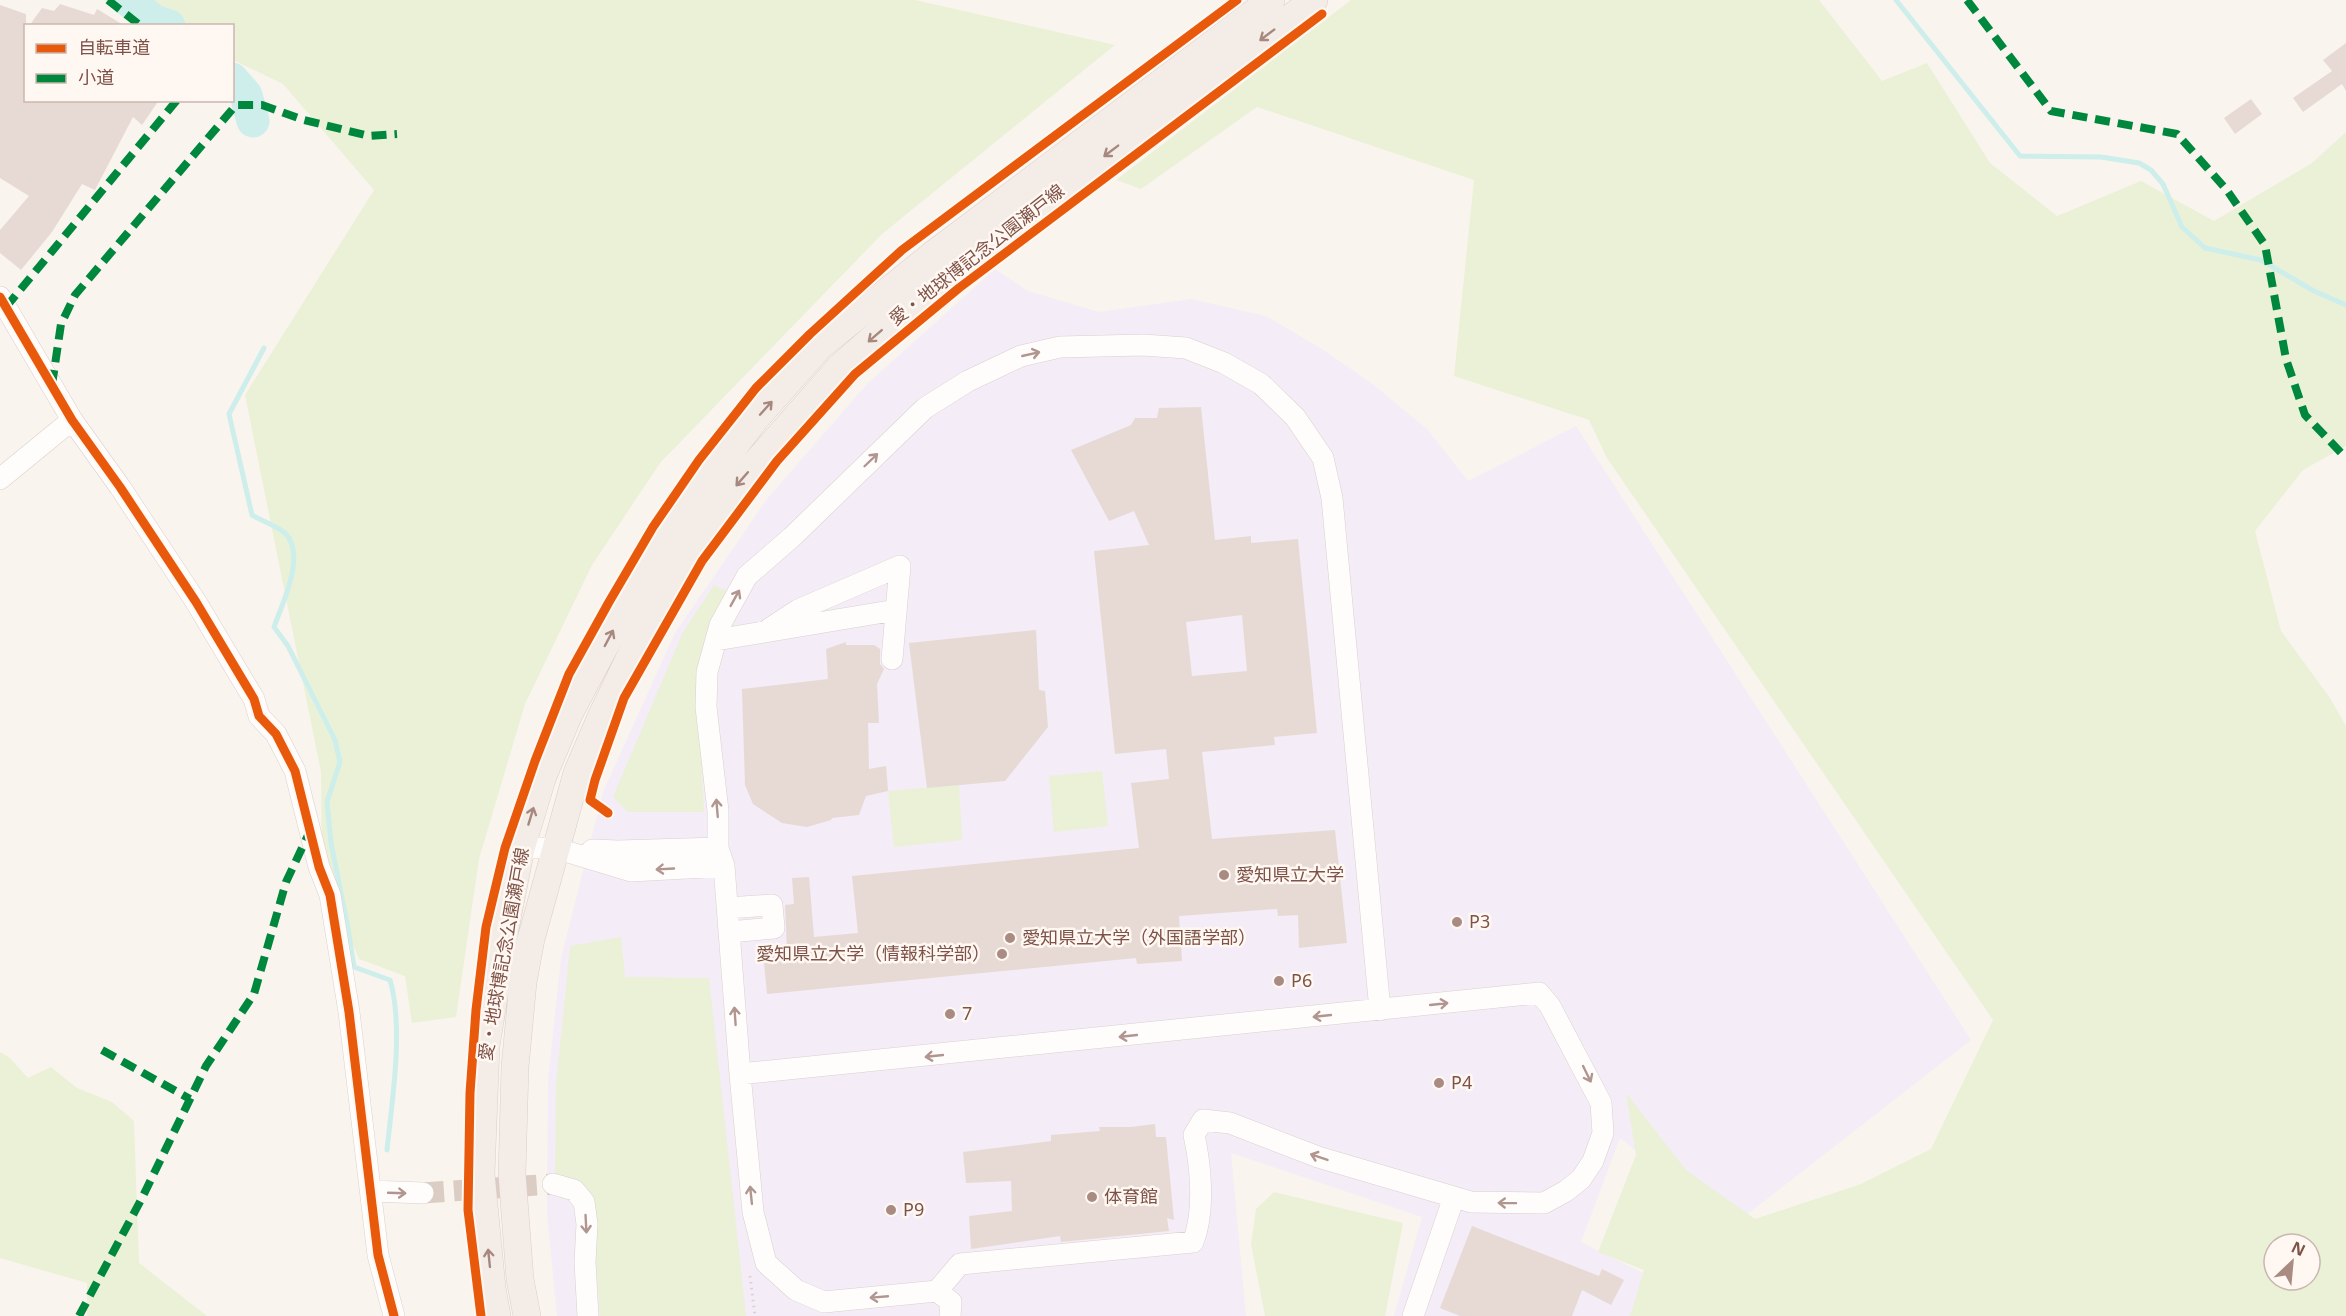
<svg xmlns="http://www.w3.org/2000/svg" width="2346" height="1316" font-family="'Noto Sans','Noto Sans JP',sans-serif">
	<rect width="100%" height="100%" fill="#faf4ee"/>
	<path fill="#f4ecf6" d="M995 269 1028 291 1099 312 1191 299 1266 316 1322 349 1374 385 1428 430 1468 481 1576 426 1971 1040 1731 1227 1620 1138 1581 1242 1655 1279 1643 1316H1394L1422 1217 1231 1153 1246 1316H557L547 1214 548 1080 561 958 603 792 675 633 767 499 867 384Z"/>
	<path fill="#eaf1d7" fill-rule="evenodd" d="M103 0H915L1115 45 882 234 660 463 592 565 525 704 479 859 456 1017 412 1023 405 976 359 959 322 870 321 772 245 395 374 190 283 84 233 60 232 26 158 25Z
		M1351 0H1819L1882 81 1927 63 1990 163 2057 216 2141 181 2214 221 2312 163 2346 132V446L2303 470 2255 531 2281 631 2330 698 2346 726V1316H1630L1644 1270 1598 1252 1636 1155 1626 1093 1686 1170 1755 1219 1861 1184 1931 1149 1993 1020 1607 458 1589 420 1454 376 1474 180 1257 107 1141 189 1116 180ZM2274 1244H2310V1280H2274Z
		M714 585 726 591 697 674 704 812H628L613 797 683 632Z
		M1102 771 1108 826 1054 832 1049 776Z
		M959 785 962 840 894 847 888 791Z
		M621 937 625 977 709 978 746 1316H600L592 1209 555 1175 556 1086 570 946Z
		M0 1052 10 1058 28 1078 51 1067 77 1088 112 1102 134 1121 139 1263 207 1316H87V1283L0 1258Z
		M1274 1192 1403 1223 1385 1316H1265L1251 1244 1256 1209Z"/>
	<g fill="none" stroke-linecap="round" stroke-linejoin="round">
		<path stroke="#cdeeeb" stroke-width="5" d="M1896 0 2020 156 2101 157 2139 163 2151 170 2163 184 2182 227 2205 248 2261 260 2314 291 2346 305
			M264 348 229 414 252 515C262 521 277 526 285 533 307 555 282 604 274 627L288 646 335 740 340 762 327 802 331 843 348 928 354 967 390 980C404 1027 392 1101 387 1150"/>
		<path stroke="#cdeeeb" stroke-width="33" d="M128 0 154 21 169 26
			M232 79 246 95 253 121"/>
	</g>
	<path fill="#e7dad5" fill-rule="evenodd" d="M60 4 94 15 97 9 125 26H29L42 8 54 11Z
		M0 5 26 14V100H159L142 125 133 117 95 190 82 184 52 232 21 270 0 253V230L29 196 0 178Z
		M2346 43V91L2342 84 2303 112 2293 98 2332 71 2323 60Z
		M2251 99 2262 114 2235 134 2224 118Z
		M1201 407 1215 540 1251 536V543L1298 539 1317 733 1274 737 1275 745 1202 752 1212 839 1335 830 1347 943 1299 948 1298 915 1278 916 1277 909 1179 916 1182 961 1137 964 1136 958 767 994 763 952 787 949 785 905 794 904 792 878 809 877 814 937 858 933 852 876 1139 848 1131 783 1169 779 1166 749 1115 754 1094 551 1149 545 1134 511 1109 521 1071 450 1131 425 1135 418H1157L1159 408ZM1242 615 1247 671 1192 676 1186 622Z
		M1036 630 1039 690 1045 691 1048 727 1005 781 927 788 909 643Z
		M846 642V645H874L880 649V664L884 669 877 684 879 723H868L869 769 886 766 888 791 866 796 859 815 832 818 831 820 807 827 782 823 753 804 745 785 742 689 828 679 826 649Z
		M1155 1124 1156 1137H1166L1174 1220 1167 1218 1169 1231 1061 1242 1060 1236 971 1249 969 1216 1012 1211 1011 1181 966 1183 963 1152 1051 1141V1135L1100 1131 1099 1127H1131Z
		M1472 1226 1599 1276 1602 1269 1624 1280 1611 1305 1582 1290 1572 1316H1460L1440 1308Z"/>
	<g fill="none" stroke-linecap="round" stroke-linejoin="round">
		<path stroke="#dbccc4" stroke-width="21" stroke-dasharray="21 10" stroke-linecap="butt" d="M423 1193 553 1184"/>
		<defs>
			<path id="minor" d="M0 297 72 420 120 487 196 602 254 699 259 716 276 734 295 771 319 867 330 895 349 1012 378 1255 394 1316
				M0 479 72 420
				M769 629 798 610 900 566 892 659
				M716 640 896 610
				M521 848H555L631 871 724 866
				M592 850 618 851 718 848
				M727 908 772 905 774 928 729 932
				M740 1074 1539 993 1550 1006 1601 1103 1603 1133 1593 1161 1581 1179 1566 1191 1544 1203 1471 1202 1318 1157 1230 1123 1203 1120 1194 1135C1201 1167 1205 1212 1193 1242L960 1264 937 1291
				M553 1184 574 1190 584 1202 587 1224 585 1262 588 1316
				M371 1191 423 1193
				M950 1316 951 1302 937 1291 824 1302 796 1290 766 1263 753 1212 740 1074 724 866 718 848V811L706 707 707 672 720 625 747 576 792 537 925 408 968 381 1021 356 1060 347 1143 345 1186 348 1224 363 1261 384 1295 417 1323 458 1332 498 1380 1010
				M1413 1316 1454 1197"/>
			<path id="major" d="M497 1316 492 1288 481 1174 486 1046 505 929 521 848 543 776 569 714 633 593 701 489 757 417 820 346 931 256 1271 0
				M527 1316 520 1279 512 1174 515 1067 523 982 531 939 577 773 601 717 657 601 723 500 840 367 943 277 1314 0"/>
		</defs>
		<use href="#minor" stroke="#dad0cc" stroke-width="22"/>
		<use href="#major" stroke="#dcceca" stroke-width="28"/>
		<path stroke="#ddd2ce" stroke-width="3" stroke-dasharray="1.5 4.5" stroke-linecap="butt" d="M750 1276 755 1316"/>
		<use href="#minor" stroke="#fefdfc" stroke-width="21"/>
		<use href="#major" stroke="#f4ece6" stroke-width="27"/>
		<path stroke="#00873e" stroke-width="8" stroke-dasharray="15 8" stroke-linecap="butt" d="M108 0 141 26
			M1967 0 2051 111 2177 134 2226 189 2265 245 2286 359 2305 415 2346 458
			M6 307 177 100
			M52 385 61 324 75 295 236 105H262L304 120 369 136 397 134
			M102 1050 190 1099
			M79 1316 142 1198 206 1066 254 994 286 882 310 831"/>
		<defs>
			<path id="cycleway" d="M0 297 72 420 120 487 196 602 254 699 259 716 276 734 295 771 319 867 330 895 349 1012 378 1255 394 1316
				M608 813 590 800 595 780 624 698 702 561 777 461 855 374 959 288 1322 14
				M481 1316 468 1210 470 1093 476 1010 486 927 505 848 535 761 569 674 609 602 653 527 699 460 756 388 810 334 902 250 1237 0"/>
		</defs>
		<use href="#cycleway" stroke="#fff8f2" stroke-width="13"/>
		<use href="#cycleway" stroke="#e8590c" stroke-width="9"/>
	</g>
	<defs><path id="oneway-shaft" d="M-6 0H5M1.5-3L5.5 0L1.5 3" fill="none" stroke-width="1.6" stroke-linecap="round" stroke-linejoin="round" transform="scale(1.5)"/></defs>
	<g stroke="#a7887f">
		<use href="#oneway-shaft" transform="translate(1267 35) rotate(143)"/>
		<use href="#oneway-shaft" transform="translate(1111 151) rotate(143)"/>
		<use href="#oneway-shaft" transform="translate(875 336) rotate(139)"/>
		<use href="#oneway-shaft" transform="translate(766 408) rotate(-48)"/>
		<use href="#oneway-shaft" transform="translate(742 479) rotate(131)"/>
		<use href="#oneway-shaft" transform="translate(609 638) rotate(-62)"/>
		<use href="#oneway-shaft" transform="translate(531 816) rotate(-73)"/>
		<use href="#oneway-shaft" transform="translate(489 1258) rotate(-96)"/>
	</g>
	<g stroke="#b19690">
		<use href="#oneway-shaft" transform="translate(1031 354) rotate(-13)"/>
		<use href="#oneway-shaft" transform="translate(871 460) rotate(-44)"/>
		<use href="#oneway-shaft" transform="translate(735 598) rotate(-61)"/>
		<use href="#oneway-shaft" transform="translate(717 808) rotate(-95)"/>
		<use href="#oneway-shaft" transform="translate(665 869) rotate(177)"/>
		<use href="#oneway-shaft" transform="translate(1439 1004) rotate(-6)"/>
		<use href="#oneway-shaft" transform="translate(735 1016) rotate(-94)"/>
		<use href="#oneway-shaft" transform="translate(1322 1016) rotate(174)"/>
		<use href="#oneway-shaft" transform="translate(1128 1036) rotate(174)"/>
		<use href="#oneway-shaft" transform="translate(934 1056) rotate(174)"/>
		<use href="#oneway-shaft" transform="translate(1587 1074) rotate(64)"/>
		<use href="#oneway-shaft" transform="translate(1319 1157) rotate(-161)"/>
		<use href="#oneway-shaft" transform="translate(397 1193) rotate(2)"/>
		<use href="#oneway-shaft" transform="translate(751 1195) rotate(-96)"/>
		<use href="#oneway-shaft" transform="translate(1507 1203) rotate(-179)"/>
		<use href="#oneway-shaft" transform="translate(586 1224) rotate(87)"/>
		<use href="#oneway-shaft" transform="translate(879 1297) rotate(175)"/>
	</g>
	<g fill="#a98b82" stroke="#fff8f2" stroke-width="2">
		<circle cx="1224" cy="875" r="6"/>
		<circle cx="1457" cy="922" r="6"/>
		<circle cx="1010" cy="938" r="6"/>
		<circle cx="1002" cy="954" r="6"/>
		<circle cx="1279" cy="981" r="6"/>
		<circle cx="950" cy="1014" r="6"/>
		<circle cx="1439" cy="1083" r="6"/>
		<circle cx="1092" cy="1197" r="6"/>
		<circle cx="891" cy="1210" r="6"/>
	</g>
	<g text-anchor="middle" stroke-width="5" stroke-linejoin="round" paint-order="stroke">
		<g font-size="18" fill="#7e5248" stroke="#fff8f2">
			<text transform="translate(977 255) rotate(-38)" y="6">愛・地球博記念公園瀬戸線</text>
			<text transform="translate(504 954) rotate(-80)" y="6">愛・地球博記念公園瀬戸線</text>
		</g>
		<g font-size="18" fill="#7e5248" stroke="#fff8f2" text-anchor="start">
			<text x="1236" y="881">愛知県立大学</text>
			<text x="1469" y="928">P3</text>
			<text x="1022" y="944">愛知県立大学（外国語学部）</text>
			<text x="990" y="960" text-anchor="end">愛知県立大学（情報科学部）</text>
			<text x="1291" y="987">P6</text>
			<text x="962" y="1020">7</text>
			<text x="1451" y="1089">P4</text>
			<text x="1104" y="1203">体育館</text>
			<text x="903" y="1216">P9</text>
		</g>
	</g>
	<rect x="24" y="24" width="210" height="78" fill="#fff8f2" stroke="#cbb6ae" stroke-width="1.5"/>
	<rect x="36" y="44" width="30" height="9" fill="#e8590c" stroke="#cbb6ae" stroke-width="1.5"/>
	<text x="78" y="54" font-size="18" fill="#7e5248">自転車道</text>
	<rect x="36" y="74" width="30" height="9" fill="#00873e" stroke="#cbb6ae" stroke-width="1.5"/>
	<text x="78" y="84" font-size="18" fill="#7e5248">小道</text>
	<g transform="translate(2292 1262) rotate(26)"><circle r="28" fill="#fff8f2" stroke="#cbb6ae" stroke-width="1.5"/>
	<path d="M0-4.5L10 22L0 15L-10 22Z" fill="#a98b82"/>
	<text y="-9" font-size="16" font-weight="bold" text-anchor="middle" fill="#7e5248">N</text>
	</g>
</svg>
